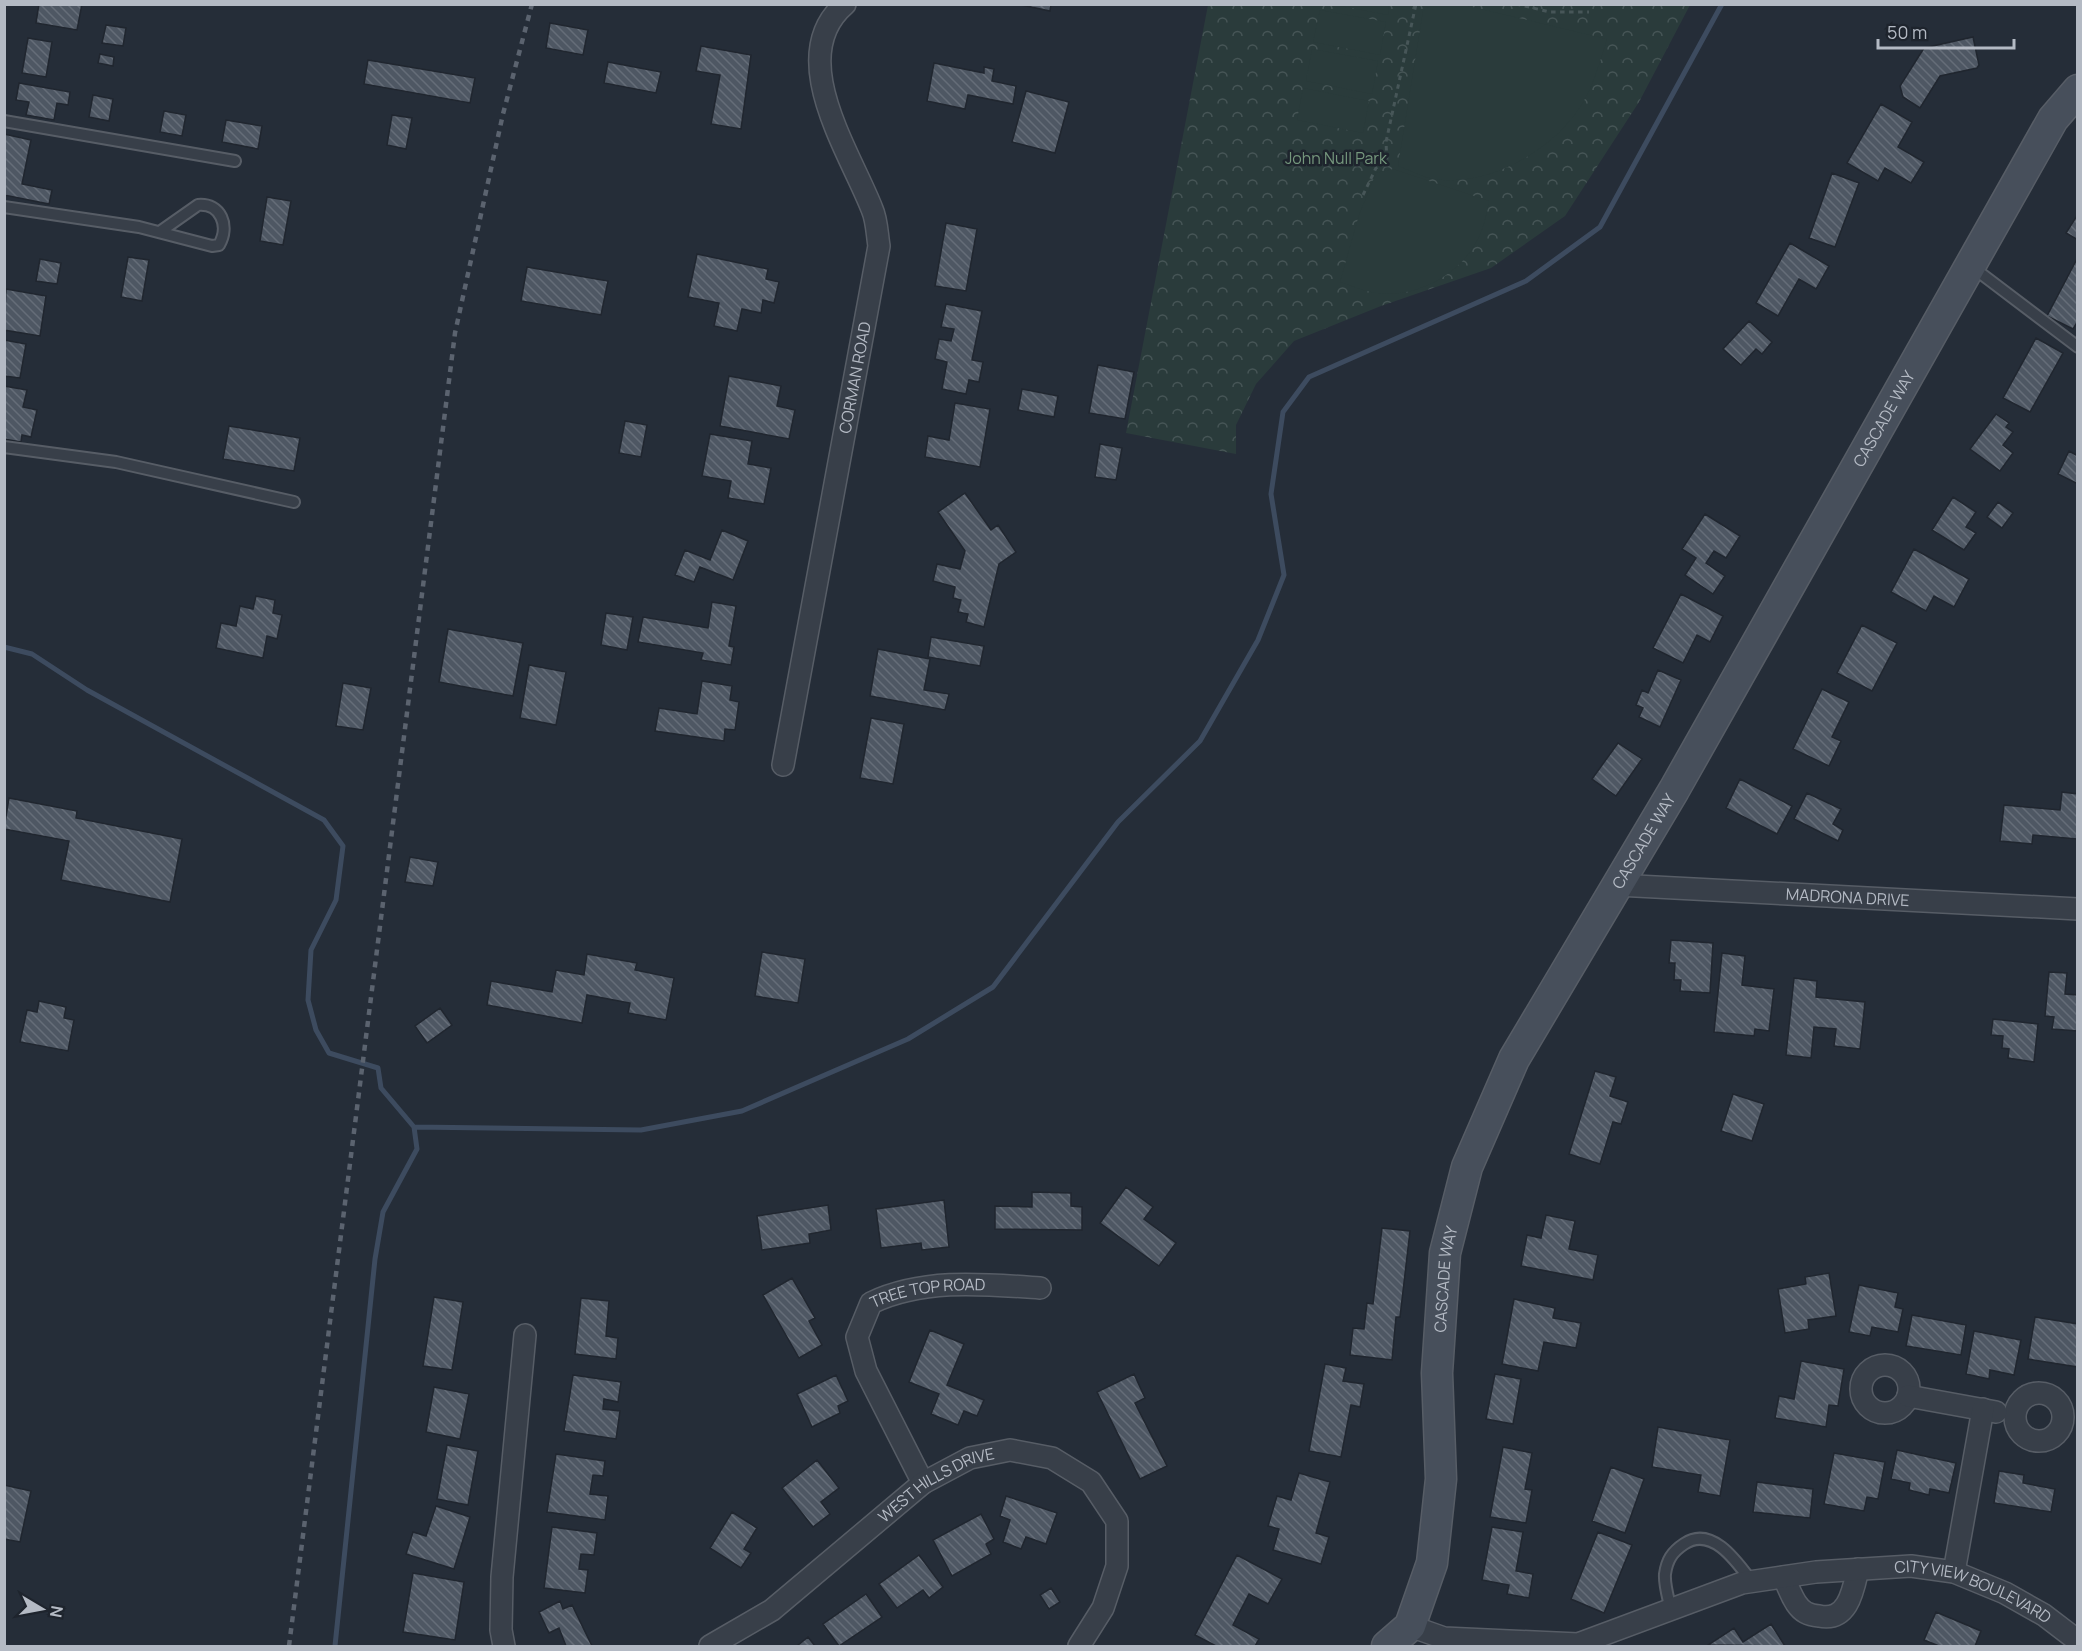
<svg xmlns="http://www.w3.org/2000/svg" width="2082" height="1651" font-family="Manrope,sans-serif">
	<defs>
		<pattern id="park-crowns" width="20" height="18" patternUnits="userSpaceOnUse" patternTransform="scale(1.5)"><rect width="20" height="18" fill="#2a3b3b"/><path d="M2 6a3 3 0 1 1 6 0M12 15a3 3 0 1 1 6 0" fill="none" stroke="#465556"/></pattern>
		<pattern id="building-back-hatch" width="6" height="6" patternUnits="userSpaceOnUse" patternTransform="scale(1.5)"><rect width="6" height="6" fill="#4e5763"/><path d="M-1 5l2 2M0 0l6 6M5-1l2 2" fill="none" stroke="#656d78"/></pattern>
	</defs>
	<rect width="100%" height="100%" fill="#252d38"/>
	<path fill="url(#park-crowns)" d="M1208 5H1690L1639 102 1565 216 1491 268 1381 306 1294 341 1256 384 1236 425V454L1126 433Z"/>
	<path fill="#2a3b3b" d="M1335 5H1389L1388 15Z
		M1432 5H1464L1607 39C1600 61 1594 85 1582 104 1555 148 1495 184 1442 180 1428 180 1412 171 1398 166L1423 11Z
		M1320 10 1386 22 1380 55 1313 42Z
		M1312 49 1378 61 1372 94 1306 81Z
		M1303 88 1369 101 1363 133 1297 120Z
		M1393 169 1489 201C1487 211 1485 223 1481 232 1465 274 1414 301 1371 292 1361 290 1350 285 1340 282L1359 215 1376 173Z"/>
	<g fill="none" stroke-linecap="round" stroke-linejoin="round">
		<path stroke="#3d4b5f" stroke-width="5" d="M4 647 32 654 87 690 324 820 343 846 336 900 311 950 308 1000 316 1030 329 1053 378 1068 381 1088 414 1127 417 1149 383 1212 375 1259 335 1646
			M414 1127 641 1130 742 1111 908 1039 993 987 1118 822 1200 741 1258 640 1284 575 1271 494 1283 412 1309 377 1526 281 1600 227 1722 4"/>
	</g>
	<path fill="url(#building-back-hatch)" stroke="#20262f" stroke-width="1.5" d="M39 4H82L77 30 36 23Z
		M1017 4H1051L1050 11Z
		M550 23 588 30 583 55 546 48Z
		M106 25 126 28 123 46 102 43Z
		M1973 37 1979 65 1977 68 1940 76 1920 108 1903 97 1900 86 1924 48Z
		M28 38 52 42 46 77 22 73Z
		M701 46 751 55 741 129 711 124 720 75 696 71Z
		M100 54 114 57 113 66 98 63Z
		M368 60 475 78 470 103 364 84Z
		M608 62 661 72 656 93 604 83Z
		M934 63 984 73V67L994 69 992 81 1016 86 1013 104 968 95 965 109 927 101Z
		M19 83 70 92 68 105 57 103 54 120 26 115 29 102 16 100Z
		M1026 91 1069 102 1055 153 1012 142Z
		M93 95 113 99 109 121 89 117Z
		M1881 104 1912 122 1898 147 1924 162 1911 183 1885 168 1878 181 1847 163Z
		M164 111 186 115 182 136 160 132Z
		M392 115 412 118 406 149 387 145Z
		M226 120 262 126 258 149 222 142Z
		M4 134 31 140 22 184 52 190 49 204 4 195Z
		M1832 173 1859 183 1835 247 1809 238Z
		M267 197 291 201 283 245 260 241Z
		M2078 214V240L2066 233Z
		M946 223 977 229 966 291 935 286Z
		M1790 243 1829 266 1816 289 1799 279 1778 316 1756 303Z
		M697 254 768 269 766 279 779 282 774 303 763 300 761 313 742 309 737 331 714 326 719 303 688 297Z
		M128 257 149 260 142 301 121 297Z
		M2078 257V321L2073 329 2047 316Z
		M40 259 61 263 57 284 36 281Z
		M527 267 608 281 601 315 521 301Z
		M6 289 46 296 40 336 4 330Z
		M946 304 982 311 972 360 983 362 979 382 969 380 966 394 942 389 947 362 935 359 939 339 951 341 954 329 941 327Z
		M1749 321 1772 342 1762 354 1756 349 1741 365 1723 349Z
		M2036 338 2063 353 2030 412 2003 398Z
		M4 340 26 344 20 378 4 376Z
		M1098 365 1134 372 1125 419 1089 413Z
		M729 376 781 386 777 406 795 410 789 439 720 426Z
		M4 386 27 390 23 407 37 410 31 437 22 435 21 442 4 439Z
		M1022 389 1058 396 1054 417 1018 410Z
		M955 403 990 409 980 467 925 457 928 436 949 440Z
		M1996 414 2009 423 2006 427 2013 432 2003 445 2013 453 2000 471 1970 449Z
		M625 421 647 425 641 457 619 453Z
		M229 426 300 438 294 471 223 459Z
		M710 434 752 441 748 464 771 468 764 504 728 498 731 481 702 476Z
		M1100 444 1122 448 1116 480 1095 477Z
		M2069 451 2078 456V484L2058 474Z
		M965 493 991 530 998 525 1016 552 999 564 984 627 966 622 968 614 958 612 961 600 953 598 955 587 933 581 937 564 960 569 965 551 938 512Z
		M1953 497 1976 512 1966 527 1976 533 1964 550 1932 530Z
		M1998 502 2013 513 2002 528 1987 517Z
		M1705 514 1740 536 1726 558 1714 551 1706 563 1725 576 1713 594 1685 575 1696 558 1682 549Z
		M722 530 748 541 733 580 700 567 694 582 675 575 685 550 710 560Z
		M1914 549 1969 579 1954 607 1934 596 1926 611 1891 592Z
		M1681 594 1723 616 1710 642 1697 635 1683 663 1653 648Z
		M256 596 275 600 273 613 282 615 277 639 267 636 263 658 216 648 221 623 236 626 240 606 253 609Z
		M712 602 736 606 729 646 734 647 731 665 701 660 703 653 638 642 643 617 708 628Z
		M606 613 633 617 627 650 601 645Z
		M1862 625 1897 643 1872 691 1837 673Z
		M448 629 523 643 513 696 439 682Z
		M931 637 984 646 980 666 928 657Z
		M878 649 930 659 924 690 949 694 945 710 870 696Z
		M529 665 566 672 556 725 520 718Z
		M1658 670 1681 680 1660 727 1639 717 1643 708 1636 705 1642 690 1648 693Z
		M702 681 732 686 730 700 739 702 735 730 725 729 724 741 655 731 659 708 697 714Z
		M343 683 371 688 363 730 336 726Z
		M1822 689 1849 702 1832 737 1841 741 1829 766 1793 749Z
		M871 718 904 724 893 784 860 778Z
		M1618 743 1642 759 1616 796 1592 779Z
		M1740 779 1792 806 1777 834 1726 808Z
		M2062 792 2078 794 2077 839 2033 835 2032 844 2000 841 2004 805 2060 810Z
		M1807 793 1841 809 1833 824 1843 830 1838 841 1794 819Z
		M9 798 77 811 76 818 182 839 170 902 61 880 69 841 4 829Z
		M410 857 438 862 433 886 405 882Z
		M1671 940 1713 943 1710 993 1680 991 1681 980H1674L1675 963H1669Z
		M762 952 805 959 798 1003 755 996Z
		M1722 953 1745 956 1742 985 1774 989 1769 1031 1755 1029 1754 1036 1714 1032Z
		M587 954 637 963 635 970 674 978 666 1020 628 1013 630 1003 587 995 582 1023 487 1005 491 981 552 992 556 970 584 975Z
		M2049 972 2067 973 2065 994 2078 995V1031L2052 1029 2054 1017 2045 1016Z
		M1794 978 1817 981 1816 997 1865 1002 1860 1049 1834 1046 1836 1029 1814 1027 1811 1058 1786 1055Z
		M39 1001 66 1007 64 1018 74 1020 68 1051 20 1042 27 1010 37 1012Z
		M440 1008 452 1025 427 1043 415 1026Z
		M1993 1019 2038 1024 2034 1062 2008 1058 2009 1049 2002 1048 2003 1036 1991 1035Z
		M1595 1071 1616 1077 1610 1096 1628 1102 1621 1124 1613 1122 1600 1164 1569 1154Z
		M1733 1094 1764 1104 1752 1141 1721 1131Z
		M1126 1187 1153 1207 1144 1219 1176 1243 1159 1266 1100 1223Z
		M1032 1192 1071 1193V1206L1082 1207V1230L995 1229V1206L1032 1207Z
		M944 1200 949 1247 922 1250 921 1243 881 1248 876 1209Z
		M828 1205 831 1230 809 1234 810 1243 762 1250 757 1216Z
		M1546 1215 1575 1221 1569 1249 1598 1255 1593 1280 1521 1266 1527 1235 1541 1238Z
		M1382 1228 1410 1231 1400 1317H1396L1392 1360 1350 1355 1353 1328 1364 1329 1367 1303 1373 1304Z
		M1829 1273 1836 1316 1808 1320 1809 1329 1785 1333 1778 1289 1806 1284 1805 1277Z
		M792 1278 815 1318 809 1321 822 1345 799 1358 763 1295Z
		M1859 1285 1898 1293 1895 1307 1903 1309 1898 1332 1872 1327 1870 1336 1849 1332Z
		M434 1297 463 1302 452 1370 423 1366Z
		M581 1298 609 1301 606 1336 618 1338 616 1359 575 1354Z
		M1514 1299 1555 1308 1553 1318 1581 1323 1576 1348 1544 1342 1538 1371 1502 1364Z
		M1912 1315 1966 1325 1961 1355 1906 1346Z
		M2035 1317 2078 1324V1367L2028 1359Z
		M930 1330 964 1344 947 1385 984 1400 977 1416 964 1411 958 1425 931 1414 939 1394 909 1382Z
		M1974 1331 2021 1340 2014 1375 1990 1370 1989 1379 1966 1374Z
		M1801 1361 1844 1369 1838 1406 1829 1405 1826 1427 1775 1418 1779 1396 1794 1399Z
		M1325 1364 1346 1368 1343 1381 1364 1384 1360 1407 1351 1405 1341 1457 1309 1451Z
		M1134 1374 1145 1398 1135 1403 1167 1466 1140 1479 1097 1392Z
		M1495 1374 1521 1379 1513 1424 1486 1419Z
		M573 1375 621 1382 618 1402 604 1399 603 1409 620 1411 616 1439 564 1431Z
		M836 1375 848 1401 838 1406 840 1413 812 1427 797 1394Z
		M434 1387 469 1394 460 1439 426 1432Z
		M1658 1427 1730 1440 1720 1496 1698 1492 1701 1475 1652 1467Z
		M447 1445 478 1451 468 1505 437 1499Z
		M1503 1447 1532 1453 1525 1489 1532 1490 1526 1523 1490 1517Z
		M1897 1450 1956 1463 1949 1493 1930 1489 1929 1495 1909 1490 1910 1483 1891 1479Z
		M1834 1453 1885 1462 1878 1499 1867 1497 1864 1511 1824 1504Z
		M556 1454 605 1461 603 1476 593 1475 590 1494 608 1496 605 1520 547 1512Z
		M817 1460 839 1488 821 1502 830 1514 813 1527 782 1488Z
		M1611 1467 1644 1479 1625 1533 1592 1521Z
		M1999 1471 2024 1475 2023 1483 2055 1489 2051 1512 1994 1503Z
		M1299 1473 1330 1482 1316 1533 1329 1537 1321 1564 1273 1550 1279 1529 1268 1526 1277 1496 1291 1500Z
		M1757 1482 1813 1489 1810 1518 1753 1512Z
		M4 1485 31 1491 20 1542 4 1539Z
		M1006 1496 1057 1513 1046 1544 1026 1537 1021 1549 1003 1542 1010 1520 1000 1516Z
		M436 1506 470 1517 454 1569 406 1554 413 1532 426 1536Z
		M732 1512 757 1528 744 1549 751 1553 741 1568 710 1548Z
		M981 1514 994 1539 986 1544 991 1554 952 1576 933 1540Z
		M552 1527 597 1533 594 1555 581 1554 579 1569 588 1570 585 1593 544 1588Z
		M1492 1527 1523 1532 1516 1571 1533 1574 1529 1598 1507 1594 1509 1585 1482 1580Z
		M1598 1532 1632 1545 1604 1613 1571 1599Z
		M919 1555 943 1587 929 1598 923 1590 897 1608 879 1584Z
		M1237 1555 1282 1579 1268 1604 1249 1594 1233 1625 1259 1639 1255 1646H1216L1195 1635Z
		M413 1573 464 1582 455 1640 403 1632Z
		M1051 1588 1060 1602 1049 1609 1040 1595Z
		M866 1594 882 1617 839 1646 823 1624Z
		M560 1601 563 1609 572 1605 592 1646H566L559 1628 549 1633 539 1612Z
		M1936 1612 1981 1631 1975 1646H1939L1924 1640Z
		M1771 1624 1785 1646 1708 1645 1734 1628 1743 1642Z
		M808 1637 815 1646H797Z"/>
	<g fill="none" stroke-linecap="round" stroke-linejoin="round">
		<defs>
			<path id="lane" d="M4 121 235 161
				M4 207 139 227 212 246 219 245C230 226 221 203 198 205L161 231
				M1971 266 2078 347
				M4 447 116 462 294 502
				M1671 1611C1669 1600 1664 1585 1665 1574 1667 1560 1672 1552 1684 1544 1712 1525 1737 1562 1752 1582"/>
			<g id="street">
				<path id="s1" d="M783 765 879 246C877 234 877 220 872 209 850 152 784 56 845 4"/>
				<path id="s2" d="M1617 885 2078 909"/>
				<circle cx="1885" cy="1389" r="24"/>
				<circle cx="2039" cy="1417" r="24"/>
				<path d="M1908 1396 1996 1412"/>
				<path id="s3" d="M923 1483 866 1371 857 1337 871 1303C923 1278 984 1284 1040 1288"/>
				<path d="M1954 1572 1983 1409"/>
				<path d="M1784 1577C1787 1585 1791 1595 1796 1603 1802 1612 1808 1615 1819 1616 1848 1622 1853 1591 1858 1569"/>
				<path id="s4" d="M1410 1626 1444 1638 1578 1644 1742 1583 1816 1572 1911 1566 1954 1572 2005 1593 2044 1615 2078 1641"/>
				<path d="M504 1646 501 1630 502 1577 525 1335"/>
				<path id="s5" d="M710 1646 772 1610 923 1483 970 1458 1010 1450 1052 1458 1091 1482 1117 1521V1566L1103 1608 1079 1646"/>
			</g>
			<g id="secondary">
				<path id="s6" d="M1387 1646 1410 1626 1432 1563 1441 1479 1437 1373 1445 1253 1467 1167 1514 1059 1674 790 2053 119 2078 90"/>
			</g>
		</defs>
		<use href="#lane" stroke="#575d66" stroke-width="14"/>
		<use href="#street" stroke="#575d66" stroke-width="24"/>
		<use href="#secondary" stroke="#575d66" stroke-width="33"/>
		<path stroke="#475658" stroke-width="3" stroke-dasharray="4.5 4.5" stroke-linecap="butt" d="M1516 4 1550 12H1589
			M1363 195 1376 168 1387 162 1386 142 1416 4"/>
		<use href="#lane" stroke="#383f49" stroke-width="10"/>
		<use href="#street" stroke="#383f49" stroke-width="21"/>
		<use href="#secondary" stroke="#474f5b" stroke-width="30"/>
		<path stroke="#5b636f" stroke-width="4.5" stroke-dasharray="6 6" stroke-linecap="butt" d="M289 1646 455 333 503 114 532 4"/>
	</g>
	<g text-anchor="middle" stroke-width="5" stroke-linejoin="round" paint-order="stroke">
		<g font-size="16" fill="#75977d" stroke="#1e242d">
			<text x="1336" y="164">John Null Park</text>
		</g>
		<g font-size="16" fill="#b4bac4" stroke="#1e242d">
			<text dy="6" stroke="none"><textPath href="#s1" startOffset="394">CORMAN ROAD</textPath></text>
			<text dy="6" stroke="none"><textPath href="#s6" startOffset="1354">CASCADE WAY</textPath></text>
			<text dy="6" stroke="none"><textPath href="#s6" startOffset="868">CASCADE WAY</textPath></text>
			<text dy="6" stroke="none"><textPath href="#s2" startOffset="231">MADRONA DRIVE</textPath></text>
			<text dy="6" stroke="none"><textPath href="#s6" startOffset="382">CASCADE WAY</textPath></text>
			<text dy="6" stroke="none"><textPath href="#s3" startOffset="256">TREE TOP ROAD</textPath></text>
			<text dy="6" stroke="none"><textPath href="#s5" startOffset="280">WEST HILLS DRIVE</textPath></text>
			<text dy="6" stroke="none"><textPath href="#s4" startOffset="582">CITY VIEW BOULEVARD</textPath></text>
		</g>
	</g>
	<rect width="2082" height="1651" fill="none" stroke="#b4bac4" stroke-width="12"/>
	<g transform="translate(42 1609) rotate(100)" stroke="#1e242d" stroke-width="4.5" paint-order="stroke">
	<path d="M0-4.5L10 22L0 15L-10 22Z" fill="#b4bac4"/>
	<text y="-9" font-size="16" font-weight="bold" text-anchor="middle" fill="#b4bac4">N</text>
	</g>
	<path d="M1878 39v9h136v-9" fill="none" stroke="#b4bac4" stroke-width="3"/>
	<text x="1887" y="39" font-size="18" fill="#b4bac4" stroke="#1e242d" stroke-width="4.5" paint-order="stroke">50 m</text>
</svg>
